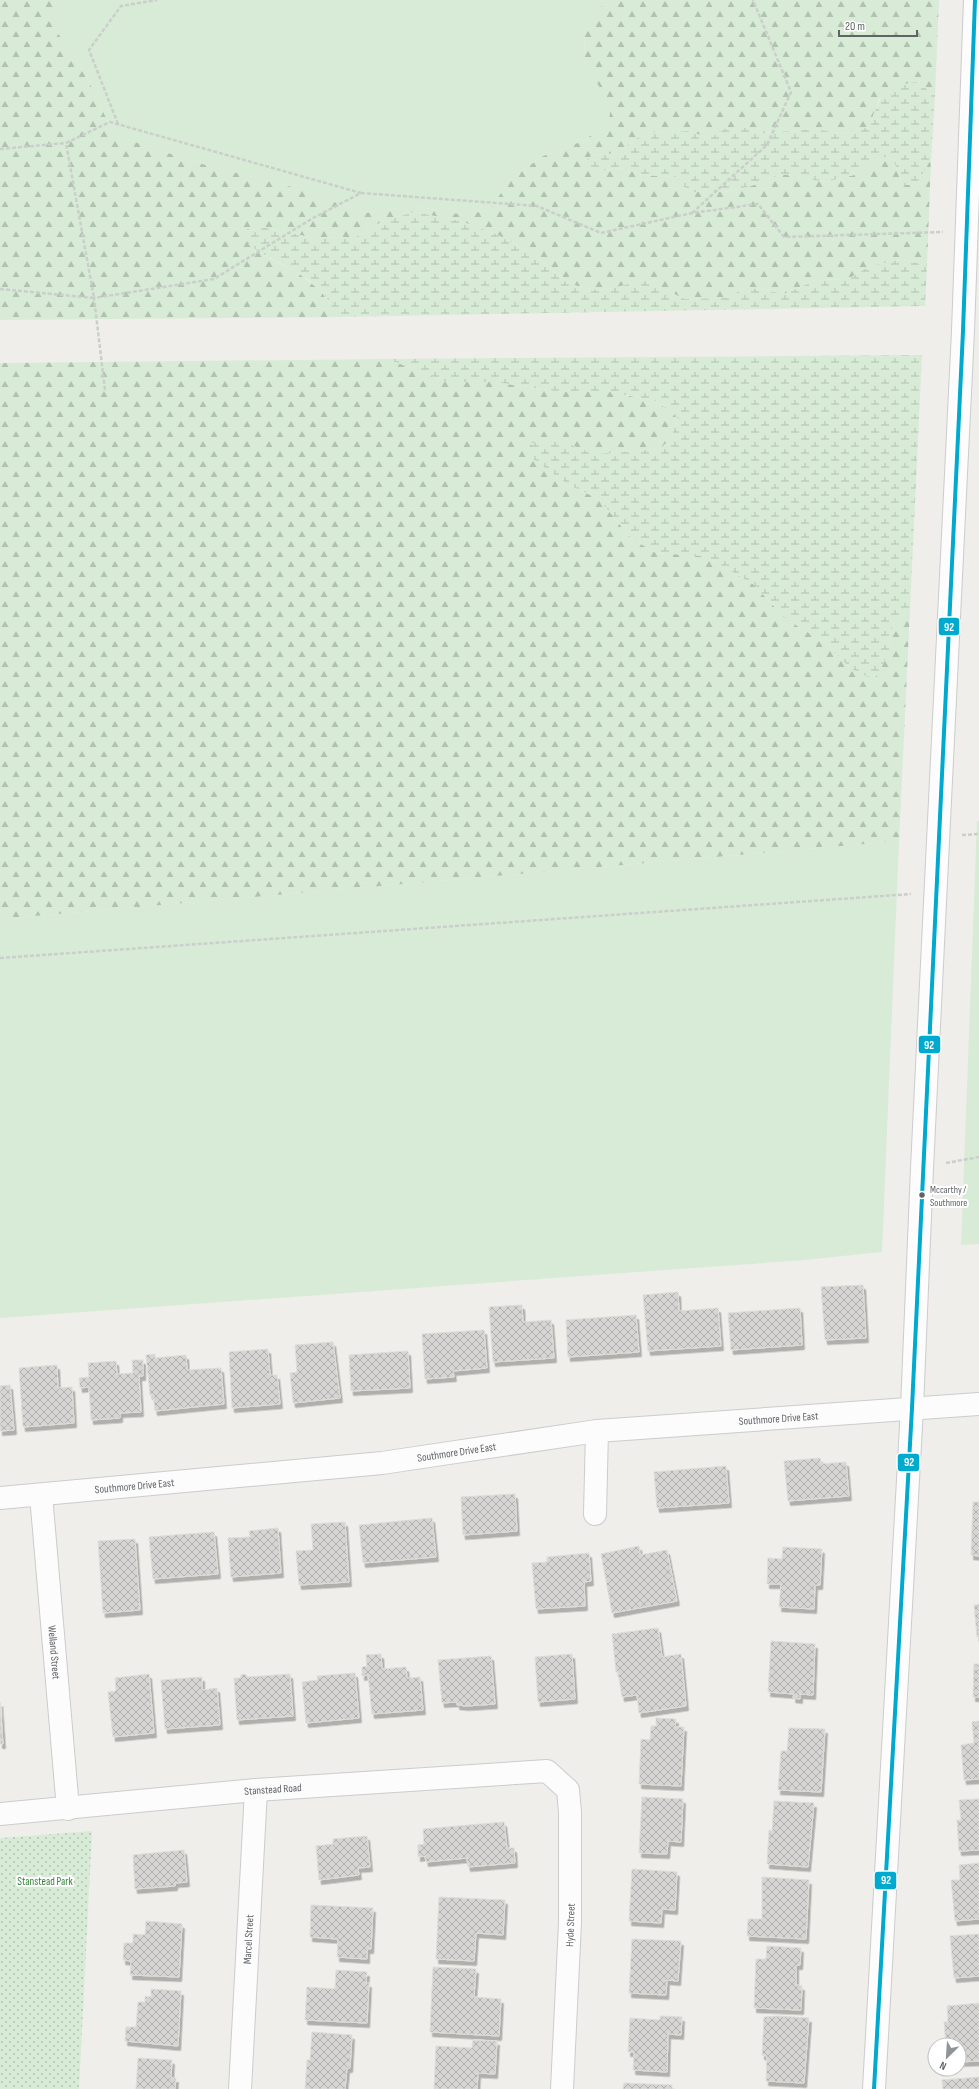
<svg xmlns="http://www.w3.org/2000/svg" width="979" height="2089" font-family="'Sofia Sans Condensed',sans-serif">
	<defs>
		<pattern id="forest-firs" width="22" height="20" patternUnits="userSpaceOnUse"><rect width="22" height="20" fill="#d8ebd6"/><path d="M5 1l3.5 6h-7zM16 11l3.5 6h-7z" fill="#b2c2b1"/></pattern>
		<pattern id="wetland-marsh" width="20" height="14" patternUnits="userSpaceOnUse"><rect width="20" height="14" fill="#d8ebd6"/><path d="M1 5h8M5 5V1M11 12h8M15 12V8" fill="none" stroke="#b2c2b1"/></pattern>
		<pattern id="park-dots" width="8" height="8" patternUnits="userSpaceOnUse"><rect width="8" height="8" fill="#d8ebd6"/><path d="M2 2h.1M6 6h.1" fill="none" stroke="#b2c2b1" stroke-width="1.8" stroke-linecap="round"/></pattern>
		<pattern id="building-cross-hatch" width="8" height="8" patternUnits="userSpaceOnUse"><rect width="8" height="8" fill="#d6d5d3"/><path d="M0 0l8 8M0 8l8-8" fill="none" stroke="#b1b0af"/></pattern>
		<filter id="shadow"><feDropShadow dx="2.5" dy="4.5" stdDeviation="0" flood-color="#0004"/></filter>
	</defs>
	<rect width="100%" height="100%" fill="#efeeea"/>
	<path fill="#d8ebd6" d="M57 0H607L584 27 585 66 613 104 608 123 583 141 543 156 511 179 489 210 464 215 413 206 365 213 292 187 198 163 114 135 84 71 48 19Z
		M977 821H979V1244L961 1245Z
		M899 841 882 1252 804 1260 0 1318V919Z"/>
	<path fill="url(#forest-firs)" d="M0 0H57L48 19 84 71 114 135 198 163 292 187 365 213 413 206 464 215 489 210 511 179 543 156 583 141 608 123 612 104 585 67 584 27 607 0H939L935 95 916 82 879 99 869 127 845 134 815 129 763 133 747 128H726L710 138 688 131 644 133 618 153 592 155 597 171 621 168 644 175 676 177 690 192H725L751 186 782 174 825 182 858 174 881 157 893 158 902 185H916L931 159 927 266 903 259 870 266 848 279 815 280 784 294 747 287 725 298 685 299 643 280 602 291 568 284 533 254 496 234 460 221 414 212 383 221 356 237 314 238 266 228 265 256 297 272 321 291 338 317 0 320Z
		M388 359 446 382H495L562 392H610L656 401 678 418 671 439 660 449 595 454 556 439 569 485 599 499 631 538 656 553 705 556 753 584 786 619 827 644 850 668 888 655 893 623 910 609 899 841 0 919V363Z"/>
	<path fill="url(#wetland-marsh)" d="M916 82 935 95 931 159 916 185H902L893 158 881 157 858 174 825 182 782 174 751 186 725 192H690L676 177 644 175 621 168 597 171 582 165 592 155 618 153 644 133 688 131 710 138 726 128H747L763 133 815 129 845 134 869 127C881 96 880 87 916 82Z
		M414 212 460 221 496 234 533 254 568 284 602 291 643 280 685 299 725 298 747 287 784 294 816 280 848 279 870 266 903 259 927 266 925 306 338 317C332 309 328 298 321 291 301 270 271 261 248 244L247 229 266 228 314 238 356 237 383 221Z
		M922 355 910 609 893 623 888 655 874 680 850 668 827 644 786 619 753 584 705 556 656 553 631 538 599 499 569 485 532 458 531 443 556 439 595 454 660 449 671 438 678 418 656 401 610 392H562L495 382H446L388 359Z"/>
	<path fill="url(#park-dots)" d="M92 1831 79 2089H0V1838Z"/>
	<path fill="url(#building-cross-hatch)" stroke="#deddd9" filter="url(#shadow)" d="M863 1285 866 1338 825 1340 821 1287Z
		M678 1292 679 1311 718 1308 721 1346 648 1351 643 1295Z
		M522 1305 523 1322 551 1320 554 1358 493 1362 489 1307Z
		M800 1308 802 1345 731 1350 728 1313Z
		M636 1315 639 1352 568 1357 566 1320Z
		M484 1330 487 1368 453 1371 454 1377 425 1379 422 1334Z
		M333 1342 340 1398 293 1403 290 1373 297 1372 295 1345Z
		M268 1349 270 1375H277L280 1404 232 1408 229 1352Z
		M408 1351 410 1388 351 1391 349 1355Z
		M155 1354V1358L186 1355 187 1370 221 1368 224 1404 155 1411 153 1395H150L146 1355Z
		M132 1360H143V1376H139L141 1412 120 1413V1418L91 1420 89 1387 80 1388 79 1378 89 1377 88 1363 116 1361 117 1374 133 1373Z
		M57 1365 58 1388 72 1387 74 1423 23 1427 19 1368Z
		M10 1385 14 1430 0 1431V1386Z
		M820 1458 821 1464 846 1462 849 1496 788 1501 784 1461Z
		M726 1466 729 1503 657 1508 654 1472Z
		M515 1494 517 1531 463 1535 461 1497Z
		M973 1502H979V1556L971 1555Z
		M432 1518 436 1557 363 1563 359 1525Z
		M345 1522 349 1582 299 1585 296 1551 313 1550 311 1524Z
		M278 1528 281 1573 231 1577 228 1538 250 1537 249 1531Z
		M214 1532 218 1574 153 1579 149 1537Z
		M135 1539 140 1610 103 1613 98 1541Z
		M639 1546 640 1555 667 1550 677 1601 612 1613 601 1554Z
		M783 1547 822 1549 820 1585H815L814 1609 779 1607 781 1584H767L768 1558 782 1559Z
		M589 1553 591 1581 584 1582 585 1606 536 1609 532 1563 547 1562V1557Z
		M979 1604V1637H977L974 1605Z
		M658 1628 662 1657 681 1654 686 1706 639 1713 637 1695 622 1697 618 1672H616L612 1634Z
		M771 1641 815 1644 813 1695 800 1694V1699L793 1698 794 1694 768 1692Z
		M381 1654 382 1669 406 1667 407 1678 420 1677 423 1710 372 1714 368 1675 362 1676V1667L367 1666 366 1655Z
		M572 1654 575 1699 538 1702 535 1657Z
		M491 1656 495 1704 466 1706 457 1705V1702L442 1703 438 1660Z
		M974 1664H979V1697H973Z
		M355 1673 359 1718 306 1723 302 1682 318 1680 317 1676Z
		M149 1674 154 1733 113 1737 108 1692 116 1691 115 1678Z
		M245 1674 248 1677 290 1674 293 1716 237 1720 234 1678H240L241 1675Z
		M202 1677V1690L217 1688 220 1725 165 1729 161 1680Z
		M0 1702 3 1744H0Z
		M656 1718 676 1719 675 1727H684L681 1786 639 1784 641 1739 650 1740 651 1726H656Z
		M979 1721V1779L964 1780 961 1745 974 1743 972 1722Z
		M789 1728 825 1729 821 1792 778 1790 781 1751H787Z
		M642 1797 683 1799 681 1842 668 1841 667 1854 639 1853Z
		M979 1799V1850L959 1851 957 1820H961L959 1800Z
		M774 1801 814 1803 808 1867 767 1864 769 1830 772 1831Z
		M504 1822 507 1848H514L515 1863 468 1867 467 1858 426 1862 425 1856 418 1857V1845L424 1844 423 1829Z
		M367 1836 370 1867 358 1868 359 1875 319 1880 316 1846 333 1844V1839Z
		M184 1850 187 1882 175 1883V1886L135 1889 133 1855Z
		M979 1863V1919L955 1921 951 1880H960L959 1865Z
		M632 1869 677 1872 675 1910 662 1909 661 1923 629 1921Z
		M762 1877 809 1880 806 1939 747 1936 748 1919H762Z
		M439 1897 505 1900 503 1935 476 1933 474 1961 436 1959Z
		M311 1905 373 1908 371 1949H367V1959L337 1957 338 1939 310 1937Z
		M146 1921 182 1924 179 1977 130 1975 131 1961 123 1960 124 1943H133V1934L145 1935Z
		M979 1934V1976L954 1978 950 1936Z
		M632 1939 681 1941 678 1981 667 1980 666 1995 629 1993Z
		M767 1946 801 1948 800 1965H796V1985L802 1986 801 2010 754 2008 756 1959H766Z
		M433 1967 476 1969 474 1997 501 1999 499 2036 430 2032Z
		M336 1970 367 1972 366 1983H369L367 2023 305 2020 307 1987 335 1989Z
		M151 1989 181 1991 178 2046 125 2041 126 2027H136L138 2002H145V1996L151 1997Z
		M979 2003V2061L959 2062V2045H946L944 2022H948L947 2006Z
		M660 2016 682 2017 681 2035 668 2034 667 2072 633 2070 634 2052H628L630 2018 660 2020Z
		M778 2016 809 2018 804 2083 766 2081 767 2056 762 2055 764 2017Z
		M312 2032 352 2035 350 2068H347L345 2089H305L307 2060H310Z
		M473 2040 497 2041 495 2074 478 2073 477 2089H434L436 2046 472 2048Z
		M138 2058 172 2060 171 2078H176L175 2089H136Z
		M979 2077V2089H943L942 2080Z
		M624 2083 672 2085V2089H623Z"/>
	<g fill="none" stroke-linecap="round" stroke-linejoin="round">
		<defs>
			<g id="minor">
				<path id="s1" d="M41 1495 68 1809"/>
				<path id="s2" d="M0 1498 382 1463 597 1431 979 1404"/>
				<path d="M595 1514 597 1431"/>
				<path id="s3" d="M0 1814 256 1790 547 1771 568 1790 570 1812V1923L562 2089"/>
				<path id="s4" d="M240 2089 256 1790"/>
			</g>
			<path id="tertiary" d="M874 2089 912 1408 922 1168 963 331 975 0"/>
		</defs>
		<use href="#minor" stroke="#cbcccc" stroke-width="24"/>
		<use href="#tertiary" stroke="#cbcccc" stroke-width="24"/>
		<path stroke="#cacfcc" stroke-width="2.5" stroke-dasharray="4 2" stroke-linecap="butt" d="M118 124 89 50 121 6 157 0
			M0 149 66 143
			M361 193 537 206 601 233 692 213 758 204 784 237 943 232
			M692 213 767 145 791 92 753 0
			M0 289 94 298 66 143 110 122 361 193 313 218 214 279 94 298 105 390
			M962 835 979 834
			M0 958 911 894
			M946 1163 979 1157"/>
		<use href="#minor" stroke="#fdfcfc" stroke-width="22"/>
		<use href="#tertiary" stroke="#fdfcfc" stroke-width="22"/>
		<defs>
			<path id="bus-1" d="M874 2089 912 1408 963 331 975 0"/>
		</defs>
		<use href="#bus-1" stroke="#fff" stroke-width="7"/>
		<use href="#bus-1" stroke="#00a9ce" stroke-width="4"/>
	</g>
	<circle fill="#5f6368" stroke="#fff" stroke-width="1.5" cx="922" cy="1195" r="3.5"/>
	<g text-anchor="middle" stroke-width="4" stroke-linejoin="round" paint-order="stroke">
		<g font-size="10" fill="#5f6368" stroke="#fff" text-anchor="start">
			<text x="930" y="1193">Mccarthy /<tspan x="930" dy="13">Southmore</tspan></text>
		</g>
		<g font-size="11" fill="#5f6368" stroke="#fff">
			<text dy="4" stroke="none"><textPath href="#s2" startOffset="783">Southmore Drive East</textPath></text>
			<text dy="4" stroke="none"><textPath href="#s2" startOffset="459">Southmore Drive East</textPath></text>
			<text dy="4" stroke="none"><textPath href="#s2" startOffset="135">Southmore Drive East</textPath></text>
			<text dy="4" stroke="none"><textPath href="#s1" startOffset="158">Welland Street</textPath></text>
			<text dy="4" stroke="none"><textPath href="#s3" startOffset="274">Stanstead Road</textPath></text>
			<text transform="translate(570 1925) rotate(-88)" y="4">Hyde Street</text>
			<text dy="4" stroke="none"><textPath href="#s4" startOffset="150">Marcel Street</textPath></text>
		</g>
		<g font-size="11" fill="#348238" stroke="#fff">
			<text x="45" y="1885">Stanstead Park</text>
		</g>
	</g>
	<g stroke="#fff" stroke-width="1.5">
		<rect x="938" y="617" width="22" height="19" rx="4" fill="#00a9ce"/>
		<rect x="918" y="1035" width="23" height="19" rx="4" fill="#00a9ce"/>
		<rect x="897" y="1453" width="23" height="19" rx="4" fill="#00a9ce"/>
		<rect x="874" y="1871" width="23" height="19" rx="4" fill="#00a9ce"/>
	</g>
	<g font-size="11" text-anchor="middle" font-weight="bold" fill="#fff">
		<text x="949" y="631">92</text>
		<text x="929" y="1049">92</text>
		<text x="909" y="1466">92</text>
		<text x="886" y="1884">92</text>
	</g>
	<g transform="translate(947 2057) rotate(205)"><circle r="19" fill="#ffffff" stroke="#bfc1c3"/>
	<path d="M0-3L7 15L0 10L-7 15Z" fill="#919496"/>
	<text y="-6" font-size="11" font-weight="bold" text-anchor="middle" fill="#5f6368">N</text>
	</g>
	<path d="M839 30v6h78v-6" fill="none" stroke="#5f6368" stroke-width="2"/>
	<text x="845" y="30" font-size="12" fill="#5f6368" stroke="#ffffff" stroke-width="3" paint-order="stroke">20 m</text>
</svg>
